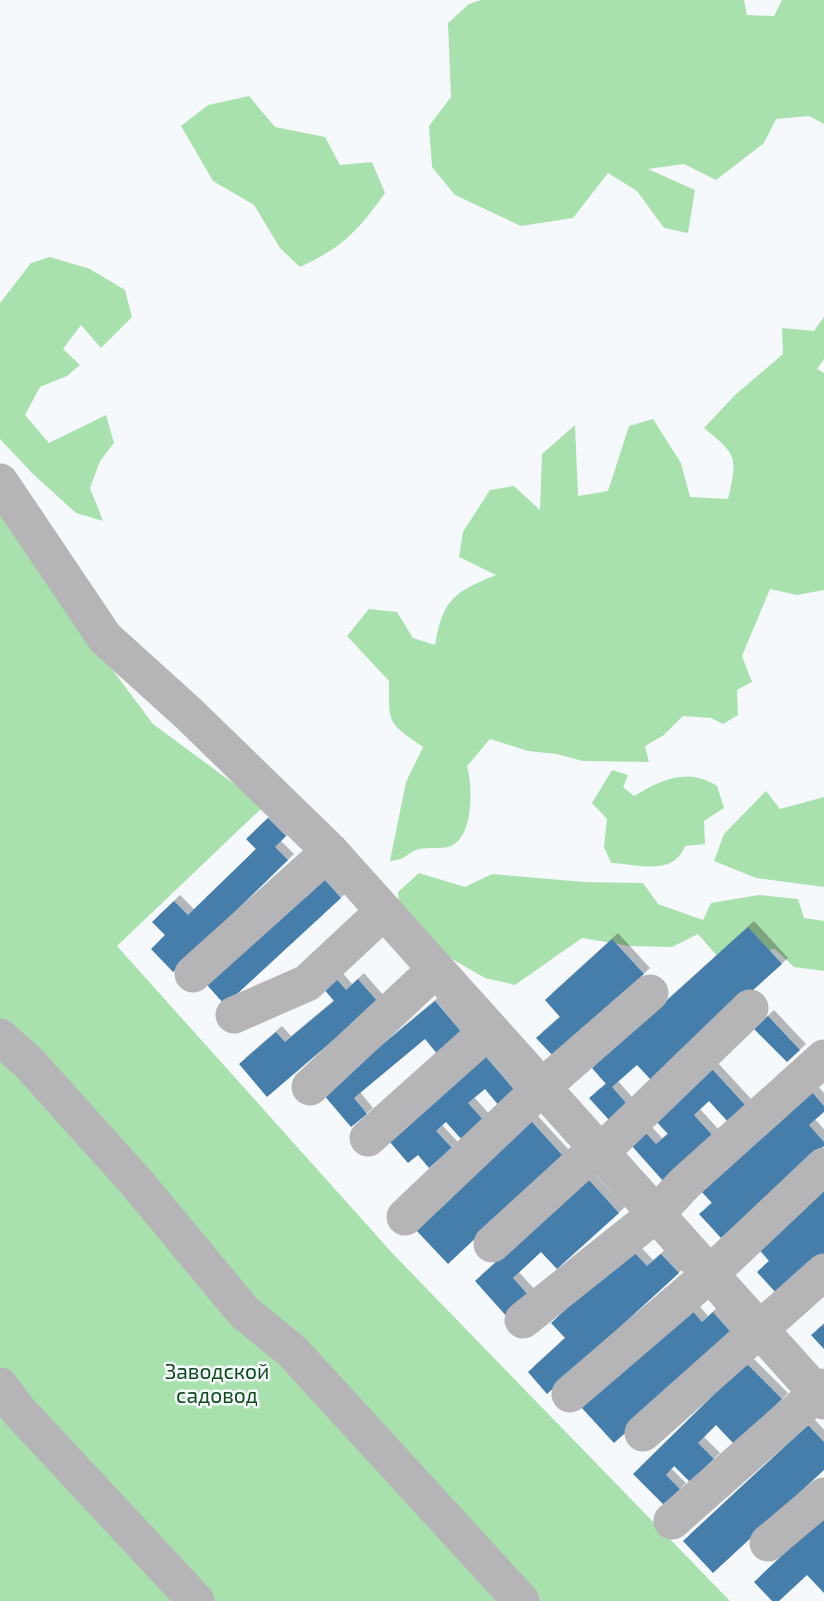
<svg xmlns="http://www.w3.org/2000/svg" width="824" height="1601" font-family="'Exo 2',sans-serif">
	<defs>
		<filter id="shadow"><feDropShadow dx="6" dy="-6" stdDeviation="0" flood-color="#0004"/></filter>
	</defs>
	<rect width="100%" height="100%" fill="#f6f9fc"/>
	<path fill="#a9e1ae" d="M481 0H744L747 15 774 16 782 0H824V124L809 116 776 119 764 143 716 180 684 164 648 169 695 190 688 233 664 228 637 191 608 173 573 218 521 226 455 195 432 167 429 126 451 97 448 23 469 4Z
		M249 96 275 127 325 137 340 165 372 162 385 193C359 230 342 248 300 267L280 248 254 205 213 181 181 126 208 105Z
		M50 257 90 269 125 290 132 317 101 348 81 325 63 349 80 365 67 376 40 387 25 415 49 443 106 415 114 443 100 461 90 488 103 521 76 513 33 474 0 439V303L31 263Z
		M824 317V359L817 369 824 373V590L797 595 770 589 742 656 752 682 737 690 738 715 723 724 711 718 683 716 664 735 645 746 649 762 583 761 556 754 528 751 490 739 467 766C473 787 474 840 448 847 439 849 429 847 420 849 407 852 407 860 390 861L406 782 423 747C387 722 389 725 389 681L347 636 369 609 397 612 413 638 435 645C443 599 454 592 496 575L459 557 463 532 490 490 514 486 540 510 542 454 575 425 578 496 608 491 629 426 653 419 681 463 690 497 728 499C738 457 737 455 704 428L735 395 783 354 782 328 814 331Z
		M0 501 70 613 153 724 264 806 117 946 394 1255 730 1601H0Z
		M612 770 628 775 623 787 634 796C661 780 688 767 717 786L724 808 704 821 705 844 685 846C673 877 638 864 611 863L604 847 607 819 592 803Z
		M766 791 780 809 824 797V887L756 878 714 861 724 834Z
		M419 873 465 887 492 874 585 882 643 883 658 904 703 920 711 903 759 895 798 899 804 918 824 921V971L794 967 775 949 719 958 698 934 672 947 630 946 582 938 515 985 485 978 431 947 400 914 398 892Z"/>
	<path fill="#457eab" filter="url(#shadow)" d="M268 818 286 836 275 847 288 860 173 972 151 949 165 935 152 922 174 901 188 915 256 849 246 839Z
		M324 879 341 898 225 1005 207 985Z
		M748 927 782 964 652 1081 637 1065 612 1087 627 1104 609 1120 589 1098 606 1084 592 1068Z
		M612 939 644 974 554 1057 536 1038 560 1017 545 1000Z
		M334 976 346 990 358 979 378 1002 267 1097 239 1064 276 1032 285 1042 334 1001 322 987Z
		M435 1001 463 1034 438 1055 425 1039 354 1098 367 1114 351 1127 323 1094Z
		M768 1016 800 1050 787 1062 754 1029Z
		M486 1057 516 1092 500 1107 485 1089 468 1103 485 1122 463 1141 446 1122 436 1131 452 1148 429 1168 418 1155 408 1163 389 1141Z
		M711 1068 747 1107 729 1123 709 1101 694 1115 713 1136 664 1182 631 1145 645 1132 656 1144 668 1134 654 1119Z
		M811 1091 824 1106V1112L809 1125 824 1142V1146L721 1238 699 1214 712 1203 700 1190Z
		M531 1121 563 1156 448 1264 415 1229Z
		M588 1179 619 1213 557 1269 541 1252 513 1278 530 1297 508 1318 475 1281Z
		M824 1187V1254L777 1294 757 1272 769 1261 756 1246Z
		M631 1249 647 1266 661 1254 679 1273 547 1394 528 1372 565 1338 551 1323Z
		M691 1309 702 1322 713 1312 734 1336 614 1443 581 1407Z
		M824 1324V1349L811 1335Z
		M746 1363 782 1399 735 1445 716 1425 698 1443 714 1459 690 1482 674 1466 666 1475 680 1489 664 1505 633 1474Z
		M808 1425 824 1442V1470L713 1573 683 1541Z
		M824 1516V1593L807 1575 779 1601H772L754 1582Z"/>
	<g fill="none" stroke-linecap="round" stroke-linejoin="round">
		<path stroke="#b5b5b7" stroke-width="37" d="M0 482 105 638 188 713 330 851 824 1401
			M193 974 330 851
			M234 1015 307 983 384 911
			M0 1037 29 1063 136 1182 244 1312 292 1351 521 1601
			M310 1087 436 969
			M368 1138 490 1029
			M405 1217 542 1087 650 993
			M492 1244 584 1160 601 1152 750 1008
			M523 1320 656 1214 685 1183 824 1058
			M0 1386 18 1410 196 1601
			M570 1394 710 1274 824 1166
			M643 1433 824 1272
			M672 1521 824 1387
			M768 1543 824 1496"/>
	</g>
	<g text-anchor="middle" stroke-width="5" stroke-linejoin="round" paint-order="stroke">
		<g font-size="21" fill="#0f4c1c" stroke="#f6f9fc">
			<text x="217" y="1379">Заводской<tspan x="217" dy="24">садовод</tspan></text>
		</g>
	</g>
</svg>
